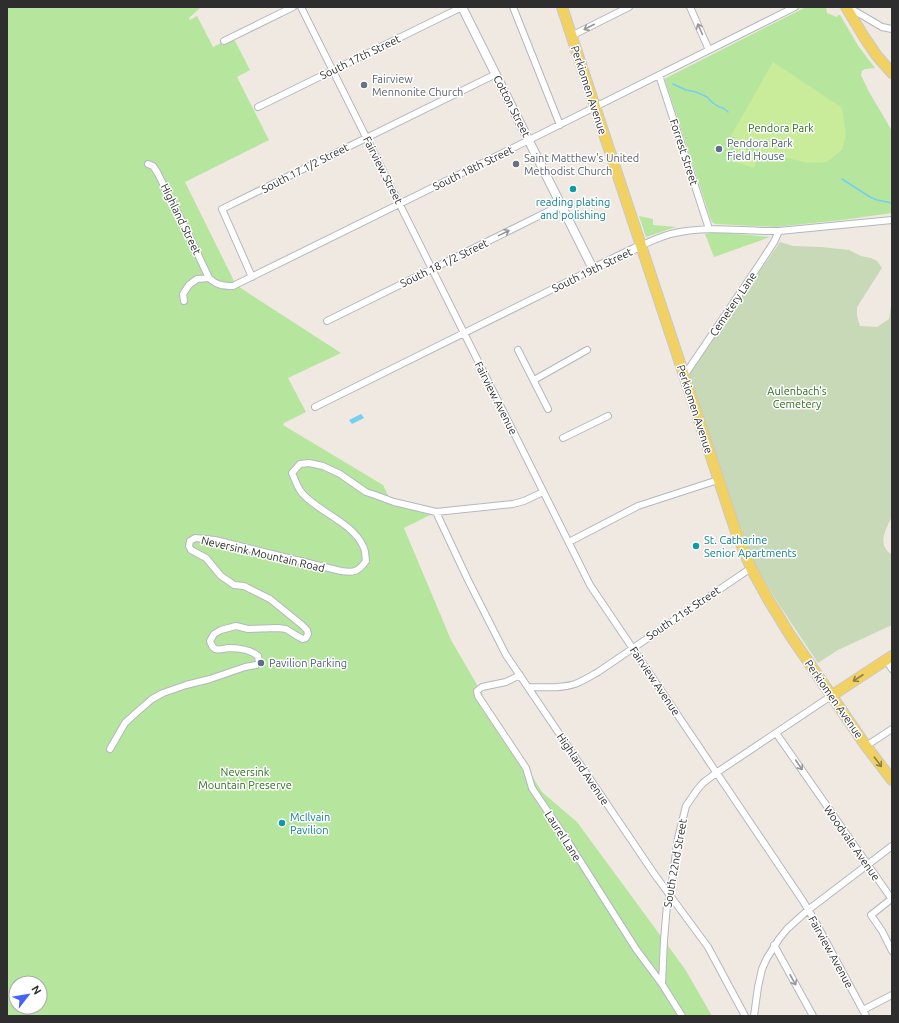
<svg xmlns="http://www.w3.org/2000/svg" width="899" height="1023" font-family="Ubuntu,sans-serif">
	<rect width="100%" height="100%" fill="#efe9e1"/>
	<path fill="#b6e59e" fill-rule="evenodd" d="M7 7H201L189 18 190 20 197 16 213 47 233 37 250 70 237 77 269 140 185 182 236 285 341 353 288 378 306 412 284 423 283 425 383 485 391 501 436 512 404 528 451 640 483 695H482L542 792 577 822 685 969 712 1016H7ZM16 983H40V1007H16Z
		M806 7H826L827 13 837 17 838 15H840L859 47 875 68 865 69 862 71 861 75 868 90 892 131V213L842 220 775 227 716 224 713 223 711 220 665 80 666 78Z
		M639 216 653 219V225L676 227 646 237Z
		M718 232 770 237 714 257 705 234Z"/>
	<path fill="#c8d9b8" d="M780 242 793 246 821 247 849 250 861 256 871 258 877 261 882 268 857 307V316L860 326 877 327 889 319 892 300V516C886 530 876 544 892 555V625L838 650 818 663 778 603 757 568 741 531 689 376 690 372Z"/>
	<path fill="#c9ec9a" d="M773 62 842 108 846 134 842 150 827 162 808 163 756 150 731 136Z
		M738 148 758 154 754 168 733 161Z"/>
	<path fill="#75cff0" d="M361 414 364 418 352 424 349 420Z"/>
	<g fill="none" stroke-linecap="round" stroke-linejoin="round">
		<path stroke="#75cff0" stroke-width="1.5" d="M673 84 686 90 696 92 707 97 713 103 719 107 723 108 728 112
			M842 179 870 197 877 200 892 203"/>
		<defs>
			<path id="minor" d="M301 7 590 585 803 901 815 921 866 1016
				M513 7 560 125
				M690 7 709 50
				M848 7 882 27 892 29
				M571 36 629 7
				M224 41 293 7
				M659 75 709 229
				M258 107 462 7
				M148 164 153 166 157 172 185 227 209 278C216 285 223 286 233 286L529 140 795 7
				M640 246C652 241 663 235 675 233 710 225 744 232 779 231L892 220
				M252 277 222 209 496 74
				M184 301 183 294 189 285 197 279 209 278
				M327 321 561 205
				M518 350 548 409
				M684 376 759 265 774 242 779 231
				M534 380 587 350
				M315 407 593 269
				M563 438 608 416
				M436 512 468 580 506 655 655 875 708 947 745 1016
				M569 542 638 506 718 480
				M886 660 892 669
				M520 675 506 682 482 687 477 691 478 696 526 768 532 788 534 791 565 837 636 949 662 984 682 1016
				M528 687C543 687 560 689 575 684 583 681 591 676 598 672L751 568
				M776 733 891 898 890 900 871 915 882 931 892 951
				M866 746 892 729
				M110 749 125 723 137 712 152 699 163 693 186 685 210 679 245 667 256 665 259 663 258 656C250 649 238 648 228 648 224 649 219 650 215 649 212 647 211 644 210 641L214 634 221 630 236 626 248 629 278 628 286 629 297 636 303 639 306 638 308 634 307 630 302 625 270 599 244 586 234 585 227 580 221 576 206 558 191 550 189 546 190 541 195 538 215 540 341 571C354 573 358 572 366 561 365 556 366 551 363 546 352 522 318 512 302 493 297 487 295 479 292 473L300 464 309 463 323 466 340 474 366 492 375 495 394 502 436 512 513 504 524 501 543 492
				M774 945 813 1016
				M662 984 664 940 667 905 670 897 678 838 686 806 697 790 703 783 716 773 831 696
				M863 1010 892 995
				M754 1016 758 987 762 969 767 958 779 939 787 929 808 910 892 846"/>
			<path id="tertiary" d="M462 7 593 269 640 246"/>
			<path id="primary" d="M562 7 735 529 751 568 768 599 790 635 866 746 892 780
				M846 7 864 37 877 56 892 73
				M831 696 892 656"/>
		</defs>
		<use href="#minor" stroke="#b4b7c1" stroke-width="8"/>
		<use href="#tertiary" stroke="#b4b7c1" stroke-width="10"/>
		<use href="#primary" stroke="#c9c9c9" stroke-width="12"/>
		<use href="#minor" stroke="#fff" stroke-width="6"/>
		<use href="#tertiary" stroke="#fff" stroke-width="8"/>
		<use href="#primary" stroke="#f2d163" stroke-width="10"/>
	</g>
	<defs><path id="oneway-shaft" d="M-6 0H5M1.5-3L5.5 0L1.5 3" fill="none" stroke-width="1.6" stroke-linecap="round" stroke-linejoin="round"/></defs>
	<g stroke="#969696">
		<use href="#oneway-shaft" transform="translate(589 27) rotate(153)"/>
		<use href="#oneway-shaft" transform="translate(700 29) rotate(-114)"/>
		<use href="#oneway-shaft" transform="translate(504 233) rotate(-26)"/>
		<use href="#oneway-shaft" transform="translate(799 765) rotate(56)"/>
		<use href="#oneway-shaft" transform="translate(793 980) rotate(61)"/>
	</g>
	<g stroke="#908048">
		<use href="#oneway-shaft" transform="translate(858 678) rotate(147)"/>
		<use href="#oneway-shaft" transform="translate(878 762) rotate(53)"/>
	</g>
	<g fill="#6b7280" stroke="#fff" stroke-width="1.5">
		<circle cx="364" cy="85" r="4"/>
		<circle cx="516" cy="164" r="4"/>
	</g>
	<g fill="#5c6f8a" stroke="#fff" stroke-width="1.5">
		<circle cx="719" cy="149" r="4"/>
		<circle cx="261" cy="663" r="4"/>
	</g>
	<g fill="#0f9aa8" stroke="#fff" stroke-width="1.5">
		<circle cx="573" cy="189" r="4"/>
		<circle cx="696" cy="546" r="4"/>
		<circle cx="282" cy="823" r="4"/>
	</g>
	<g text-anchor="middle" stroke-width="3" stroke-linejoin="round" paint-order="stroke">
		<g font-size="11" fill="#2e2e2e" stroke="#fff">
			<text transform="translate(360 57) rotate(-26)" y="4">South 17th Street</text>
			<text transform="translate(589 90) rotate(72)" y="4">Perkiomen Avenue</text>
			<text transform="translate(512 106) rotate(63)" y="4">Cotton Street</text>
			<text transform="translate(684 152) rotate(72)" y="4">Forrest Street</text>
			<text transform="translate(305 168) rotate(-27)" y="4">South 17 1/2 Street</text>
			<text transform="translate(473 168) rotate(-26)" y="4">South 18th Street</text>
			<text transform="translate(383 170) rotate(63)" y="4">Fairview Street</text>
			<text transform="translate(181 219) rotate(64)" y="4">Highland Street</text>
			<text transform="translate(444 263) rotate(-26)" y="4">South 18 1/2 Street</text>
			<text transform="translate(592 270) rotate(-26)" y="4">South 19th Street</text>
			<text transform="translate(733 304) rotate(-56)" y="4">Cemetery Lane</text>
			<text transform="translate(496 398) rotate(63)" y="4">Fairview Avenue</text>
			<text transform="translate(695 409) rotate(72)" y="4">Perkiomen Avenue</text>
			<text transform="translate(263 554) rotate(13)" y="4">Neversink Mountain Road</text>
			<text transform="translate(683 613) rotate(-34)" y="4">South 21st Street</text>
			<text transform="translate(655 681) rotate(56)" y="4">Fairview Avenue</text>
			<text transform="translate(834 699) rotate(55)" y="4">Perkiomen Avenue</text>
			<text transform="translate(583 769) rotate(56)" y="4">Highland Avenue</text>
			<text transform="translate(563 836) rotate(57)" y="4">Laurel Lane</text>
			<text transform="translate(852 843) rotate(55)" y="4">Woodvale Avenue</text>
			<text transform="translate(675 863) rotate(-80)" y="4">South 22nd Street</text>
			<text transform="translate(831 952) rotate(61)" y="4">Fairview Avenue</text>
		</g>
		<g font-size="11" fill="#5b616d" stroke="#fff" text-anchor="start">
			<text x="372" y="83">Fairview<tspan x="372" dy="13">Mennonite Church</tspan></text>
			<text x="524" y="162">Saint Matthew's United<tspan x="524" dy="13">Methodist Church</tspan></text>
		</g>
		<g font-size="11" fill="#2c6e1b" stroke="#fff">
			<text x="781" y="132">Pendora Park</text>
			<text x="797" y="395">Aulenbach's<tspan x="797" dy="13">Cemetery</tspan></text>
			<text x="245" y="776">Neversink<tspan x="245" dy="13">Mountain Preserve</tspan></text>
		</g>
		<g font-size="11" fill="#4e5e75" stroke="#fff" text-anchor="start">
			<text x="727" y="147">Pendora Park<tspan x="727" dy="13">Field House</tspan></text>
			<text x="269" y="667">Pavilion Parking</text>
		</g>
		<g font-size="11" fill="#0d838f" stroke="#fff" text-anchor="start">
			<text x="573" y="206" text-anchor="middle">reading plating<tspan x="573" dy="13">and polishing</tspan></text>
			<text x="704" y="544">St. Catharine<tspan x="704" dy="13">Senior Apartments</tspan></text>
			<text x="290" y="821">McIlvain<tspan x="290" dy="13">Pavilion</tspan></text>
		</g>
	</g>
	<rect width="899" height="1023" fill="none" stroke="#2e2e2e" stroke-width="16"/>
	<g transform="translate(28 995) rotate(59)"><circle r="19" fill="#ffffff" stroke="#ababab"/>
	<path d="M0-3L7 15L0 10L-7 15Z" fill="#4264fb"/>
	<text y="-6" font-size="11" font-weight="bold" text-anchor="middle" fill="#2e2e2e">N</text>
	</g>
</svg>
